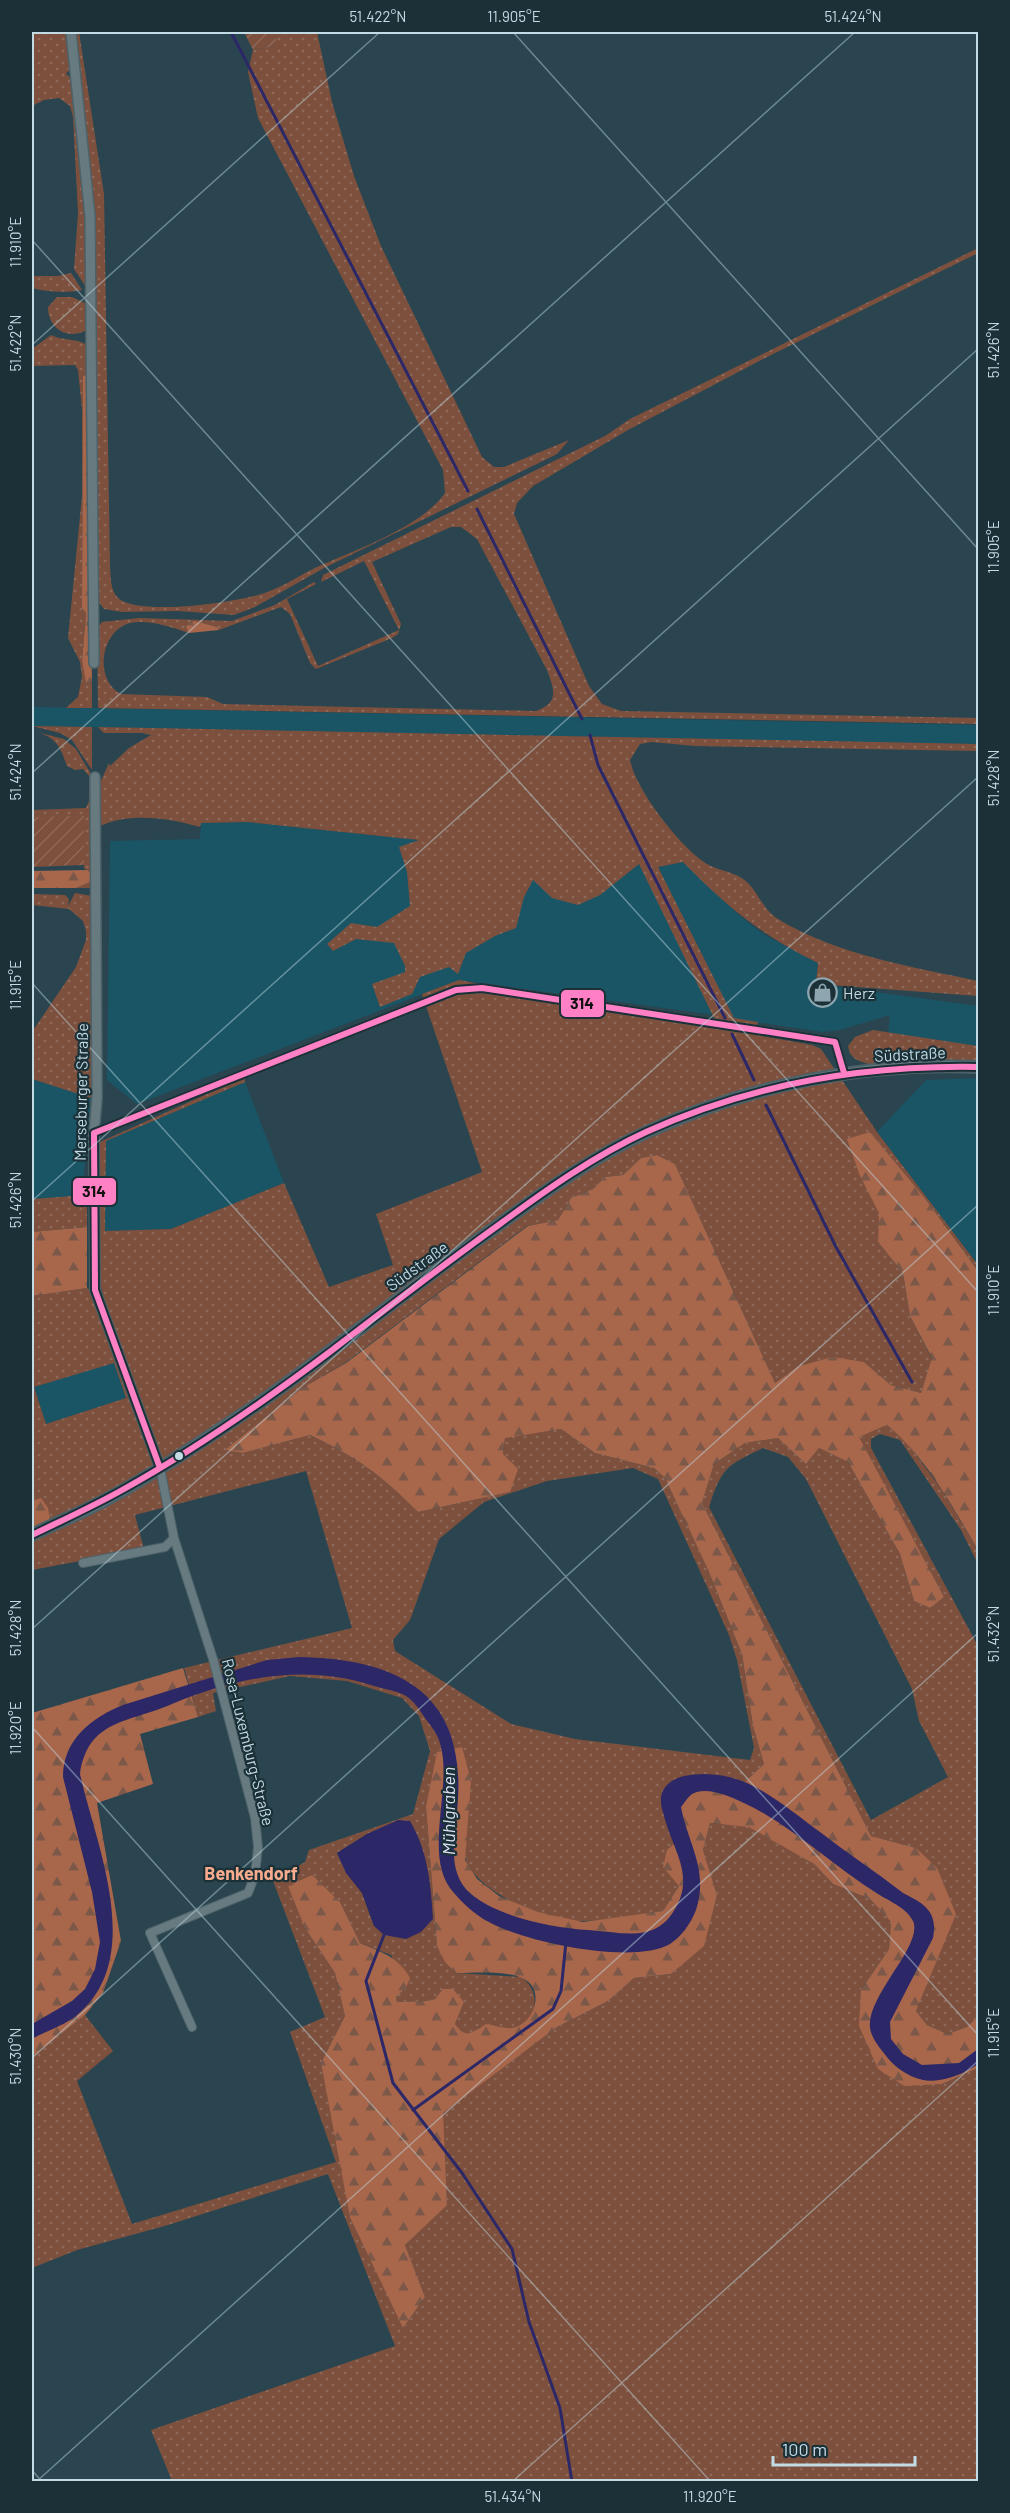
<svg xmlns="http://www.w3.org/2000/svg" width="1010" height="2513" font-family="Barlow,sans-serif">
	<defs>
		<pattern id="grass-dots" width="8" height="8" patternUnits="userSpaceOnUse" patternTransform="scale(1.5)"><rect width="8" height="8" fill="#7d503d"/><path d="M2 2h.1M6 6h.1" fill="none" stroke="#8e6959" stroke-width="1.8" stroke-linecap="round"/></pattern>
		<pattern id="forest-firs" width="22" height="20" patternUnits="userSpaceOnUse" patternTransform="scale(1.5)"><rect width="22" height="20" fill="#a8664b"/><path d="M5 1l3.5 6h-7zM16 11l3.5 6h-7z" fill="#7c5849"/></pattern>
		<pattern id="garden-furrows" width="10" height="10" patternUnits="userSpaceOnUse" patternTransform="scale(1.5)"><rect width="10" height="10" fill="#7d503d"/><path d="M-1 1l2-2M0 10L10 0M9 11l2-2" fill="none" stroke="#8e6959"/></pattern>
	</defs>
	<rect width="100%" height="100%" fill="#2a454f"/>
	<path fill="#1a5566" d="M32 707 978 725V744L32 726Z
		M248 822 639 863 715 1015 459 980 137 1104 107 1080 110 841 200 839 201 823Z
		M683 862 740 916 765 935 818 963 816 984 978 1006V1046L888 1035 890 1015 840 1030 823 1032 734 1019 658 867Z
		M978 1078V1265L877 1132 926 1080Z
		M32 1079 91 1098 82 1196 32 1199Z
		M245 1082 284 1183 171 1229 105 1231V1141Z
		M114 1362 126 1398 46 1424 34 1387Z"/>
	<path fill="url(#grass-dots)" fill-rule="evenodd" d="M32 32H79L104 194 110 567C111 577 110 590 118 598 138 617 244 602 270 591 286 585 300 575 315 568 354 550 419 529 445 493L443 470 258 118 248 72 253 50 276 46 275 32H317L332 102 354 176 381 246 482 457 494 467H504L569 440 557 454 324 568 255 607 234 615 178 611 122 612 104 609 97 600 94 215 76 62 66 74 72 79 87 205 86 287 74 269 78 213 73 117 70 106 59 98 44 100 32 106Z
		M978 248V253L765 358 628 430 533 486 517 503 514 514 589 686 602 704 621 711 978 718V724L98 708 97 629 102 622 139 618 232 621 275 605 314 582 316 584 287 599 318 666 399 630 364 561 321 582 323 575 605 436 630 419ZM451 527H461L477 539 547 670C554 689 560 703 536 711L223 704 207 697 121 694C93 680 101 630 130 623 148 619 172 627 189 633L186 627 188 623 195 621 217 627 219 630 281 607 290 614 310 663 316 669 392 638 398 634 401 624 372 562Z
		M71 273 82 290C69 293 45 292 32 288V276H58Z
		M57 297H72L85 303 87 328 85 331C65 340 48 327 48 307Z
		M51 335C62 341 79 338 88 346V374L83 376 82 608 86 613 82 661 86 683 92 682V708H66L78 697 82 677 80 662 68 638 82 496V409L78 370 75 365 32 366V349Z
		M32 726 92 727V770L72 740 60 733Z
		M98 727 978 744V751L695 746 652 742 640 744 630 760C636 790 677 842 701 860 712 869 726 870 738 876 757 885 760 908 778 919 840 956 910 966 978 981V996L816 984 818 963C761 935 727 907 683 862L658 867 734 1018 758 1022 757 1026 715 1020 639 864 600 895 578 905 552 898 533 880 524 897 516 928 495 936 466 953 458 974 449 967 420 977 412 994 380 1007 372 984 405 972V966L394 943 356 939 333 951 327 944 351 923 377 927 410 906 407 872 399 847 419 840 248 822 201 823 200 827C170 818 129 812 100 826L99 785 109 763 110 766 129 748 151 735 142 733H104Z
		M32 731 64 739 76 749 91 774 92 888H76L90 882V873L84 868 83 817H32V810L86 808 89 801V776L83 769 75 770 67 766C60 745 55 736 32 731Z
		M75 893 92 896 94 1098 89 1126 91 1098 32 1079V1032L76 967 86 940V931L83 921 69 909 32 905V894L65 895 69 899 68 906Z
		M459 980 812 1045 821 1049 877 1132 978 1265V1271L924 1197 870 1132 860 1176 880 1213 878 1242 903 1273 910 1316 932 1359 921 1393 891 1385 864 1362 797 1367 775 1383 675 1164 657 1155 641 1158 623 1175 605 1177 593 1189 571 1198 558 1220 527 1226 345 1363 302 1388 225 1450 243 1453 310 1435C358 1458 380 1474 418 1512L510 1492 503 1454 505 1437 561 1429 595 1453 654 1468 665 1478 709 1572 742 1654 753 1726 764 1764 731 1795 702 1789 679 1886 663 1911C637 1915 611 1920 585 1921 551 1923 482 1895 467 1863 463 1855 466 1844 466 1835L426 1807 437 1946 456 1973 521 1977C542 1991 538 2021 514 2028 504 2030 491 2028 480 2027 471 2038 462 2034 455 2024L464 2002 443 1990 435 1999 428 2001 397 2002 396 1997 406 1988 391 1955 360 1943 340 1902 305 1928 335 1973 345 2016 321 2063 337 2139 403 2328 425 2297 405 2245 447 2204 442 2113 557 2027 608 2001 634 1978 671 1974 703 1946 717 1895 703 1850 710 1823 749 1826 814 1864 833 1884 870 1899 891 1922 889 1949 861 1990 942 2084 978 2068V2481H172L151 2430 395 2346 328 2174 168 2225 77 2250 32 2268V2057L85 2015 113 2051 77 2081 132 2224 336 2162 290 2032 325 2017 273 1881 305 1862 309 1850 413 1814 430 1751 419 1716 402 1698 347 1681 290 1676 213 1693 216 1711 198 1717 184 1668 352 1628 306 1471 135 1515 144 1549 32 1570V1528L50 1520 41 1499 32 1501V1296L87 1288 104 1299 99 1279 100 1142 245 1077V1082L106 1141 105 1231 171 1229 284 1183 329 1287 393 1265 376 1214 482 1172 422 994ZM114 1363 126 1398 46 1424 34 1387ZM633 1468 658 1479 729 1635 737 1660 754 1748 750 1760 575 1739 511 1724 395 1651 393 1640 410 1620 439 1539 484 1502 547 1481ZM398 1821 374 1926 362 1893 337 1853 367 1834Z
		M873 1030 978 1046V1061L869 1064C858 1061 850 1059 848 1046L855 1037Z
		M87 1195V1227L32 1232V1199Z
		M887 1425 906 1441 942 1490 978 1550V1564L961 1530 900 1440 880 1434 871 1439V1448L978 1646V2016L967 2027 947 2034 927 2025 916 2011 935 1964 916 1848 871 1836 702 1503 714 1464 745 1443 778 1438 806 1464 819 1448 848 1462 900 1554 914 1601 930 1608 944 1597 858 1437ZM763 1448 788 1457 806 1479 912 1689 919 1721 948 1777 871 1820 709 1507C722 1467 726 1466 763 1448Z"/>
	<path fill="url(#forest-firs)" d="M88 374 92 682 86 683 82 661 86 613 82 608 83 376Z
		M195 621 217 627 219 630 189 633 186 627 188 623Z
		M87 870 91 873 90 882 76 888H32V871Z
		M870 1132 924 1197 978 1271V1550C952 1506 927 1458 887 1425L859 1437 944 1597 930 1608 914 1601 900 1554 848 1462 819 1448 806 1464 778 1438 745 1443 714 1464 702 1503 871 1836 916 1848 937 1868 956 1914 916 2011 927 2025 947 2034 967 2027 978 2016V2068L942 2084 904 2086 878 2069 859 2026 861 1990 889 1949 891 1922 870 1899 833 1884 814 1864 749 1827 710 1823 703 1850 717 1895 704 1946 671 1974 634 1978 608 2001 557 2027 443 2113 447 2205 405 2245 425 2297 403 2328 350 2217 321 2063 345 2016 335 1973 305 1928 288 1886 312 1875 340 1902 360 1943C381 1952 399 1957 410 1978L406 1988 396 1997 397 2002 428 2001 435 1999 443 1989H453L464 2002 455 2024C467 2040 472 2032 486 2024 494 2025 505 2029 513 2028 535 2023 546 1988 522 1978 503 1970 476 1973 456 1973L445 1962 437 1946 426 1807 437 1752 462 1747 471 1781 465 1860 477 1879 499 1896 538 1912 583 1922 663 1911 679 1886 663 1867 667 1850 686 1834 679 1812 682 1798 702 1789 731 1795 764 1764 753 1726 742 1654 709 1572 665 1478 654 1468 595 1453 561 1429 505 1438 503 1454 518 1469 510 1492 418 1512C380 1474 358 1458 310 1435L243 1453 225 1450 302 1388 346 1363 528 1226 558 1220 571 1198 593 1189 605 1177 623 1175 641 1158 657 1155 675 1164 775 1383 797 1367 832 1357 864 1362 891 1385 921 1393 932 1358 910 1316 903 1273 878 1242 879 1213 860 1176 847 1139Z
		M87 1227V1288L32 1296V1232Z
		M41 1498 48 1508 50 1520 32 1528V1501Z
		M183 1668 198 1717 140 1734 153 1784 97 1803 121 1941 103 1993 85 2015 32 2057V1713Z"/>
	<path fill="url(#garden-furrows)" d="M244 32H275L277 46 253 50Z
		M84 816V865L32 867V817Z"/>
	<path fill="#2c2867" d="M299 1657C403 1659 469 1696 457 1811 454 1838 447 1874 471 1894 498 1917 554 1928 588 1930 622 1932 655 1944 675 1909 696 1874 671 1848 663 1812 661 1807 660 1798 662 1793 665 1784 675 1778 684 1776 703 1772 724 1774 742 1781 770 1792 796 1815 820 1832 847 1853 876 1872 903 1893 925 1904 938 1912 933 1938L890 2022 891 2039 903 2054 922 2065 959 2063 978 2049V2064C962 2075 942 2083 923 2080 906 2076 893 2066 883 2052 878 2046 871 2036 870 2028 866 1996 924 1945 913 1921 907 1908 889 1901 878 1894 834 1867 791 1825 746 1804 733 1798 712 1788 697 1792 689 1794 686 1801 681 1807 688 1844 709 1870 696 1910 691 1923 682 1936 670 1944 633 1966 513 1941 479 1916 470 1910 461 1901 454 1893 422 1859 452 1790 441 1747 439 1736 432 1727 425 1718 420 1710 414 1701 406 1696 398 1691 384 1689 374 1686 305 1663 237 1677 172 1704 129 1723 88 1719 80 1774 96 1846 147 1958 76 2016 63 2026 46 2031 32 2039V2024L72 2001 85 1989 95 1969 100 1942 92 1892 63 1777C63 1740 91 1718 123 1705L267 1660Z
		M398 1820 410 1821C428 1851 431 1885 433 1919L421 1932 406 1939 384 1935 374 1926 362 1893 346 1873 337 1853 367 1834Z"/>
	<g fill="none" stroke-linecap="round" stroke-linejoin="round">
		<path stroke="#2c2867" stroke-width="3" d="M231 32 468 491
			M477 509 582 719
			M590 735 598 765 725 1018
			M732 1034 754 1080
			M766 1105 836 1247 912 1382
			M384 1935 366 1981 393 2083 462 2173 512 2249 529 2322 560 2408 572 2482
			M413 2110 553 2009 561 1991 566 1942"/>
		<defs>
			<path id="minor" d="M94 1133 456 990 482 988 835 1042 844 1073
				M160 1468 174 1538 213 1659 255 1818 258 1847 255 1875 248 1893 150 1933 192 2027
				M83 1563 165 1547 174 1538"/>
			<path id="tertiary" d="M71 32 90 216 94 663
				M95 777 97 1098 94 1133 95 1290 160 1468"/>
			<path id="secondary" d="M32 1535C56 1523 81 1513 105 1500 156 1473 204 1440 252 1408 325 1358 393 1301 465 1249 523 1208 581 1162 647 1132 750 1085 865 1062 978 1067"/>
		</defs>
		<use href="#minor" stroke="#4c6168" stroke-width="10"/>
		<use href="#tertiary" stroke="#4c6168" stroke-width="12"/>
		<use href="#secondary" stroke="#4c6168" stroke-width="14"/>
		<use href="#minor" stroke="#677a80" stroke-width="8"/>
		<use href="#tertiary" stroke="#677a80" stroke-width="9"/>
		<use href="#secondary" stroke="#677a80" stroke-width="10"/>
		<defs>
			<path id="bus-1" d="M160 1468 95 1290 94 1133 456 990 482 988 835 1042 844 1073
				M32 1535C63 1520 94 1506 124 1489 196 1449 265 1401 331 1351 387 1308 443 1265 500 1224 546 1190 594 1156 646 1132 751 1084 863 1065 978 1067"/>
		</defs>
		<use href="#bus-1" stroke="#1b3037" stroke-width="10"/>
		<use href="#bus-1" stroke="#ff80c5" stroke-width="6"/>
	</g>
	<path fill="none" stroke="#c2dbe5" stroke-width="1.5" stroke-opacity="0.45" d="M513 32 978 549M32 240 978 1292M32 345 380 32M32 773 855 32M32 983 978 2035M32 1201 978 349M32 1629 978 777M32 1727 711 2482M32 2058 978 1205M32 2470 42 2482M36 2482 978 1633M512 2482 978 2061"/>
	<defs>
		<symbol id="shop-ring" viewBox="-11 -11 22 22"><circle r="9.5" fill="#1b3037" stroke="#8da6b0" stroke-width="1.5"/><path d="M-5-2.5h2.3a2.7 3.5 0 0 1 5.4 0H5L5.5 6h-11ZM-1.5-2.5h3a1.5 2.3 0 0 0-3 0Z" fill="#8da6b0"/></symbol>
	</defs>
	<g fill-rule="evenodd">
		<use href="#shop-ring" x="806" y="976" width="33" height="33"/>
	</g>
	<circle fill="#c2dbe5" stroke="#1b3037" stroke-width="2" cx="179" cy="1456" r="5"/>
	<g text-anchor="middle" stroke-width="4.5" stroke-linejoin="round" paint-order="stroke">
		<g font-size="16" fill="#c2dbe5" stroke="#1b3037" text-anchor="start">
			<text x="843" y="999">Herz</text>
		</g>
		<g font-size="16" fill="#c2dbe5" stroke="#1b3037">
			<text transform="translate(910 1054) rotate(-3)" y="6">Südstraße</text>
			<text transform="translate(81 1092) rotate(-89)" y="6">Merseburger Straße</text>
			<text transform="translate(417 1266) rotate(-36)" y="6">Südstraße</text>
			<text transform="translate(248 1742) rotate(76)" y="6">Rosa-Luxemburg-Straße</text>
		</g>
		<g font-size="18" font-style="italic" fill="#dfe1f6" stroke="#1b3037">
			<text transform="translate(449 1811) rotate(-90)" y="6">Mühlgraben</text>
		</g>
		<g font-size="18" font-weight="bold" fill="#f9ac8d" stroke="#1b3037">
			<text x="251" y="1880">Benkendorf</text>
		</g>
	</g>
	<g stroke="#1b3037" stroke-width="2">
		<rect x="560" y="989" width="45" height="29" rx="6" fill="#ff80c5"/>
		<rect x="72" y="1177" width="45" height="29" rx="6" fill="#ff80c5"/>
	</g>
	<g font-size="16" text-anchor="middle" font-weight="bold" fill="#111">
		<text x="582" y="1009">314</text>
		<text x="94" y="1197">314</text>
	</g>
	<rect width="1010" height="2513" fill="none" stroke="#1b3037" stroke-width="66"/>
	<path d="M773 2456v9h142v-9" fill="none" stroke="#c2dbe5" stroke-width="3"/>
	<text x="782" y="2456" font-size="18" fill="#c2dbe5" stroke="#1b3037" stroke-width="4.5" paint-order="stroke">100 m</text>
	<rect x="33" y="33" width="944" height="2447" fill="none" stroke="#c2dbe5" stroke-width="2"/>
	<g font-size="15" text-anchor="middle" fill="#c2dbe5">
		<text x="378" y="22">51.422°N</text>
		<text x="514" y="22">11.905°E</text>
		<text x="853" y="22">51.424°N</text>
		<text transform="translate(16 242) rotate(-90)" y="5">11.910°E</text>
		<text transform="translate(16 343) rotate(-90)" y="5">51.422°N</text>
		<text transform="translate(994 350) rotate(-90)" y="5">51.426°N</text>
		<text transform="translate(994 547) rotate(-90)" y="5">11.905°E</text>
		<text transform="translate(16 772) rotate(-90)" y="5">51.424°N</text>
		<text transform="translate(994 778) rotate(-90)" y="5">51.428°N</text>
		<text transform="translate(16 985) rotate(-90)" y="5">11.915°E</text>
		<text transform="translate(16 1200) rotate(-90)" y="5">51.426°N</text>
		<text transform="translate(994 1290) rotate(-90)" y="5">11.910°E</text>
		<text transform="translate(16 1628) rotate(-90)" y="5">51.428°N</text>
		<text transform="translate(994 1634) rotate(-90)" y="5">51.432°N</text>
		<text transform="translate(16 1728) rotate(-90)" y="5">11.920°E</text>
		<text transform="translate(994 2033) rotate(-90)" y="5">11.915°E</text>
		<text transform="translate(16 2056) rotate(-90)" y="5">51.430°N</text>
		<text x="513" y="2502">51.434°N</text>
		<text x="710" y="2502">11.920°E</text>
	</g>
</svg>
